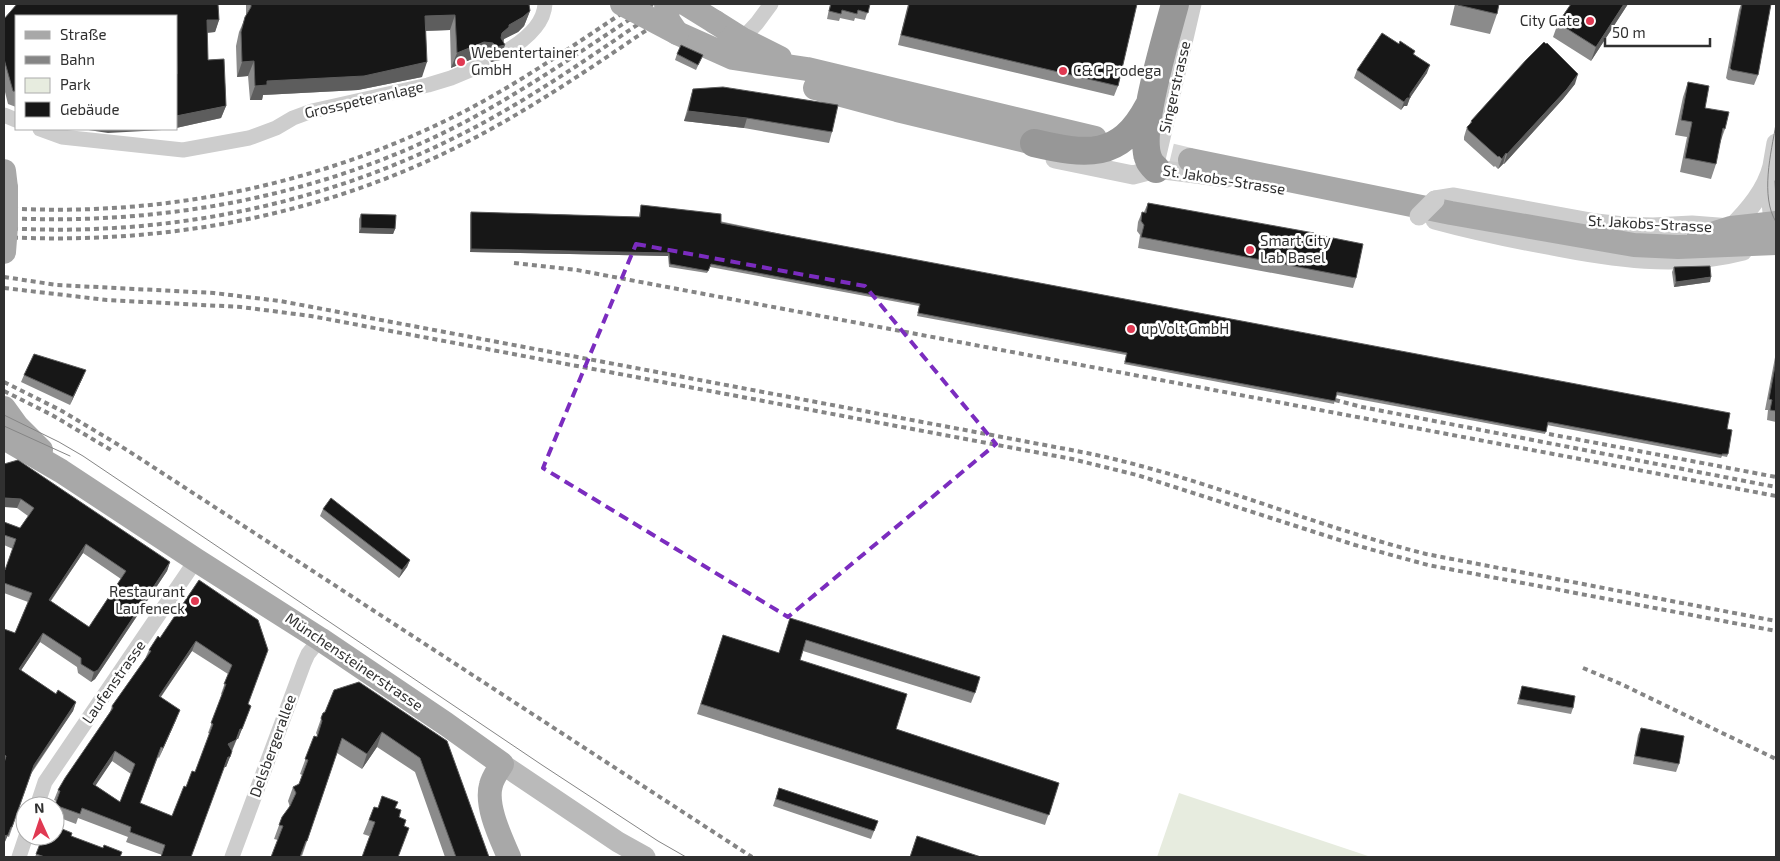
<svg xmlns="http://www.w3.org/2000/svg" width="1780" height="861" font-family="'Exo 2',sans-serif">
	<rect width="100%" height="100%" fill="#fff"/>
	<path fill="#e7ecdf" d="M1179 793 1371 857H1157Z"/>
	<g fill="none" stroke-linecap="round" stroke-linejoin="round">
		<path stroke="#d6d6d6" stroke-width="24" stroke-dasharray="24 12" stroke-linecap="butt" d="M1136 147 1190 160"/>
		<path stroke="#cdcdcd" stroke-width="15" d="M742 39 757 23 771 4
			M505 52C522 42 544 25 545 4
			M4 115 16 120
			M40 129 62 137 183 150 249 138 276 128 293 118 312 111 428 85 451 78 482 65
			M1156 168 1194 4
			M37 806 45 782 196 560
			M19 857 26 836
			M232 857 304 663 308 654 320 639"/>
		<path stroke="#cdcdcd" stroke-width="19" d="M1055 159 1133 175 1156 169 1227 178
			M1435 200 1454 197 1596 223 1624 226 1653 227 1692 225 1731 228C1749 210 1766 190 1772 166
			M1435 220C1472 230 1509 238 1547 245 1611 258 1679 268 1743 251
			M1773 223 1770 191 1772 166 1776 143"/>
		<path stroke="#bababa" stroke-width="21" d="M502 764 618 842 645 857"/>
		<path stroke="#a8a8a8" stroke-width="24" d="M715 22 742 39 780 58
			M677 33 733 58 807 69 1095 138
			M815 88 897 110 1034 143
			M1190 160 1451 213 1634 245 1678 247 1776 243
			M4 171 6 188
			M1699 235H1709L1731 228 1776 223
			M4 408 17 426 41 450
			M4 438 61 471 196 560 320 639 446 724 502 764C498 771 493 777 491 785 485 806 501 838 509 857"/>
		<path stroke="#979797" stroke-width="28" d="M1034 143C1086 155 1120 160 1148 107
			M1156 169C1153 166 1150 163 1149 160 1136 133 1167 35 1175 4"/>
		<path stroke="#858585" stroke-width="1" d="M1776 124C1771 153 1760 196 1776 222
			M1775 181 1776 200
			M4 415 59 442 83 456 542 765 658 841 686 857
			M4 426 70 456"/>
		<path stroke="#858585" stroke-width="4" stroke-dasharray="5 4" stroke-linecap="butt" d="M4 208C164 218 324 184 467 110 526 79 581 40 636 4
			M4 218C161 226 320 197 461 124 528 89 590 45 653 4
			M4 228C169 238 335 203 481 124 546 89 607 45 668 4
			M4 237C173 246 343 212 491 129 558 92 621 47 685 4
			M514 263 577 270 1776 496
			M4 277 57 285 214 293 280 301 1087 453C1202 477 1311 525 1426 554L1776 621
			M4 288 107 300 241 307 311 316 1072 459 1137 475 1355 545 1428 565 1776 631
			M4 382 62 411 127 450 752 857
			M4 391 52 415 111 450
			M1335 400 1362 407 1776 487
			M1549 434 1776 477
			M1583 668 1621 684 1776 759"/>
		<path stroke="#cdcdcd" stroke-width="19" d="M1419 216 1435 200"/>
		<path stroke="#a8a8a8" stroke-width="24" d="M622 4 677 33
			M666 4 668 20 677 33
			M686 4 715 22
			M4 252 6 226V188"/>
	</g>
	<path fill="#8b8b8b" fill-rule="evenodd" d="M17 4H218L219 20 215 32 207 33 208 60 224 59 226 106 221 118 176 128V16H16V107L8 104 4 88V19Z
		M246 4H529L530 11 524 26 518 32 504 39 500 60 491 62 487 57 479 56 451 68 450 30 426 31 422 77 358 90 263 95 262 100H250L248 76 237 77 236 46 239 32 246 16Z
		M830 4H870L865 20 855 18 854 21 840 18 839 21 827 19Z
		M908 4H1137L1118 86 1114 96 898 45Z
		M1455 4H1499L1497 14 1490 34 1450 25Z
		M1571 4H1628L1591 61 1553 37 1558 23Z
		M1741 4H1771L1758 75 1754 85 1728 80 1726 78 1739 10Z
		M1399 44 1415 51 1414 54 1427 73 1410 97 1407 106H1404L1401 110 1354 78 1357 70Z
		M677 54 703 55 696 70 675 60Z
		M1688 82 1705 108 1725 129 1720 143 1716 164 1711 179 1680 172 1687 137 1675 135 1683 97Z
		M1575 84 1563 99 1504 164H1503L1498 169 1495 166 1494 167 1464 140V137L1467 127 1469 125 1471 121Z
		M693 89 832 132 829 143 744 128 684 121 690 99Z
		M1148 203 1313 234 1356 278 1353 288 1138 248 1140 235 1137 231 1138 222 1142 212H1144Z
		M641 205 1727 429 1728 454 1727 457 1722 456 1721 458 1547 425 1545 434 1336 395 1334 404 1124 364 1126 355 917 316 919 306 710 267 707 273 669 267 668 256 470 252V215L471 212 639 217Z
		M361 214 395 229 393 234 359 233V219Z
		M1674 267 1710 282 1674 287 1672 272Z
		M1776 352V422L1767 420 1768 410H1765Z
		M24 375 83 377 70 405 21 382Z
		M4 464 170 562 167 571 95 679 91 682 78 673 77 667 40 642 21 670 56 694 76 702 73 711 31 774 9 837 7 836 4 844V629L15 633 28 602 4 593V570H5L13 549 4 545V522L20 528 28 516 17 508ZM83 553 121 579 89 627 51 601Z
		M323 509 410 560 407 567 399 578 320 516Z
		M199 580 248 704 251 706 238 739H237L232 751 226 767H224L162 855 126 842 128 837 78 818 76 824 55 816V806H54L56 801 54 800 58 790 110 712 112 706 145 659 149 650 160 638ZM192 651 228 674 221 694H222L208 733 210 734 195 772 186 787 172 816 140 803 158 757 159 758 176 720 161 697ZM112 761 131 774 120 802 95 785Z
		M790 618 975 693 971 703 803 651 800 660 896 729 1059 783 1045 825 697 714 723 635 779 653Z
		M1522 686 1573 708 1571 714 1517 704Z
		M323 713 447 741 489 857H445L415 772 377 747 362 769 337 753 302 856 278 840 274 839 282 817 290 807 288 801 293 787 299 784 302 775 300 774 314 736 316 737 317 735 316 733Z
		M1641 728 1679 764 1676 772 1633 764 1638 735Z
		M779 788 878 821 871 839 773 806Z
		M398 802 369 836 363 834 374 807 378 808Z
		M43 836H71L120 857H35Z"/>
	<path fill="#5d5d5d" d="M1624 4H1628L1591 61 1596 47Z
		M530 11 524 26 518 32 504 39 503 42 505 45 500 60 491 62 502 33 509 25Z
		M455 15 450 30 420 31 425 16Z
		M207 20H219L215 32 202 33Z
		M484 42 493 43 487 57 479 56 451 68 457 53Z
		M254 61 248 76 237 77 242 62Z
		M427 62 422 77 358 90 263 95 262 100H250L255 86 267 81Z
		M1430 65 1427 73 1410 98 1407 106H1404L1401 110 1404 102Z
		M1578 74 1575 84 1563 99 1504 164 1507 154Z
		M226 106 221 118 176 128V116Z
		M688 111 747 118 744 128 684 121Z
		M82 129H170L162 130 108 133Z
		M1506 153 1503 164 1498 169 1502 159Z
		M361 228 395 229 393 234 359 233Z
		M471 249 669 253 668 256 470 252Z
		M1711 277 1710 282 1674 287 1676 282Z
		M86 370 83 377 70 405 73 397Z
		M5 498 21 499 17 508 4 507V500Z
		M86 544 83 553 45 609 49 600Z
		M410 560 407 567 399 578 402 570Z
		M170 562 167 571 95 679 91 682 94 672Z
		M43 633 40 642 16 678 19 669Z
		M196 641 192 651 155 705 159 696Z
		M76 702 73 711 30 774 34 765Z
		M251 706 238 739H237L240 729Z
		M180 710 176 720 159 758 163 748Z
		M382 732 377 747 362 769 367 754Z
		M236 740 232 750 224 754 228 744Z
		M115 751 112 761 90 794 93 784Z
		M228 757H230L226 767H224Z
		M8 835 4 844V836Z"/>
	<path fill="#171717" stroke="#5d5d5d" fill-rule="evenodd" d="M17 4H218L219 20H207L208 60 224 59 226 106 176 116V74H177L176 16H16V92L13 91 4 59V19Z
		M251 4H529L530 11 523 17 509 25V27L502 33 501 38 505 45 496 47 493 43 484 42 457 53 455 15 425 16 427 62 364 76 267 81V85L255 86 254 61 242 62 241 32 245 17 251 7Z
		M831 4H870L868 13 858 10 857 14 842 10 841 14 829 11Z
		M909 4H1137L1118 86 901 35Z
		M1458 4H1499L1497 14 1458 5Z
		M1571 4H1624L1596 47 1558 23Z
		M1742 4H1771L1758 75 1732 70 1730 68Z
		M1382 33 1399 44 1400 41 1415 51 1413 54 1430 65 1410 94V98H1407L1404 102 1357 70Z
		M1544 42 1546 44 1547 43 1578 74 1567 89 1507 154 1506 153 1502 159 1499 156 1498 157 1468 130 1467 127 1472 122 1471 121 1526 60Z
		M681 45 703 55 698 65 677 54Z
		M1688 82 1709 86 1705 108 1729 112 1725 129 1723 128 1716 164 1685 158 1692 122 1681 120Z
		M723 87 838 105 832 132 747 118 688 111 693 89Z
		M1148 203 1314 233 1313 234 1363 244 1356 278 1141 237 1144 225 1141 221 1142 212 1146 213Z
		M641 205 721 214V223L1730 413 1727 429 1732 430 1728 454H1722V455L1548 422 1546 432 1337 392 1335 401 1125 362 1127 353 918 313 920 304 711 264 708 271 670 264 669 253 471 249V212L640 217Z
		M361 214 396 215 395 229 361 228Z
		M1710 266 1711 277 1676 282 1674 267Z
		M34 354 86 370 73 397 24 375Z
		M1776 361V411L1770 410 1772 400 1769 399Z
		M18 460 170 562 98 670 94 672 81 664V658L43 633 19 669 56 694 58 690 76 702 34 765 12 827H11L8 835 4 836V763L6 756 4 755V629L15 633 32 593 4 583V570H5L16 539 4 535V522L20 528 34 508 21 499 5 498 4 500V464ZM86 544 126 571 89 627 49 600Z
		M331 498 410 560 402 570 323 509Z
		M199 580 258 620 268 650 248 704 251 706 242 729H240L236 740 228 744 232 751 230 757H228L191 857H161L165 845 130 832 131 827 82 808 80 814 55 805 60 791 58 790 65 778 113 708 112 706 151 651 149 650 158 636 160 638ZM196 641 232 665 224 684H226L211 723 213 724 195 772 192 771 186 787 184 786 172 816 140 803 161 747 163 748 180 710 159 696ZM115 751 135 764 120 802 93 784Z
		M790 618 980 677 975 693 806 640 800 660 907 694 896 729 1059 783 1049 815 701 704 723 635 779 653Z
		M359 682 447 741 489 857H456L420 758 382 732 367 754 342 738 307 841H306L300 857H271L283 826 279 825 282 817 290 806 296 793 293 787 299 784 308 760 305 759 314 736 317 737 322 721 321 718 323 713 325 712 334 690Z
		M1522 686 1575 696 1573 708 1519 699Z
		M1641 728 1684 736 1679 764 1635 756Z
		M779 788 878 821 874 831 776 799Z
		M382 796 398 802 395 808 401 810 399 817 406 820 404 826 409 828 398 857H362L375 822 369 820 374 807 378 808Z
		M55 826 72 833 71 836 103 848 104 845 122 852 120 857H45L36 854 43 836H55Z
		M917 836 981 857H910Z"/>
	<path fill="none" stroke="#7b2cbf" stroke-width="4" stroke-dasharray="10 6" stroke-linejoin="round" d="M636 244 865 286 996 444 788 617 543 468Z"/>
	<g fill="#e03952" stroke="#fff" stroke-width="2">
		<circle cx="1590" cy="21" r="5"/>
		<circle cx="461" cy="62" r="5"/>
		<circle cx="1063" cy="71" r="5"/>
		<circle cx="1250" cy="250" r="5"/>
		<circle cx="1131" cy="329" r="5"/>
		<circle cx="195" cy="601" r="5"/>
	</g>
	<g text-anchor="middle" stroke-width="5" stroke-linejoin="round" paint-order="stroke">
		<g font-size="15" fill="#303030" stroke="#fff" text-anchor="start">
			<text x="1580" y="26" text-anchor="end">City Gate</text>
			<text x="471" y="58">Webentertainer<tspan x="471" dy="17">GmbH</tspan></text>
			<text x="1073" y="76">C&amp;C Prodega</text>
			<text x="1260" y="246">Smart City<tspan x="1260" dy="17">Lab Basel</tspan></text>
			<text x="1141" y="334">upVolt GmbH</text>
			<text x="185" y="597" text-anchor="end">Restaurant<tspan x="185" dy="17">Laufeneck</tspan></text>
		</g>
		<g font-size="15" fill="#303030" stroke="#fff">
			<text transform="translate(1175 87) rotate(-77)" y="5">Singerstrasse</text>
			<text transform="translate(364 100) rotate(-13)" y="5">Grosspeteranlage</text>
			<text transform="translate(1224 180) rotate(9)" y="5">St. Jakobs-Strasse</text>
			<text transform="translate(1650 224) rotate(3)" y="5">St. Jakobs-Strasse</text>
			<text transform="translate(354 662) rotate(34)" y="5">Münchensteinerstrasse</text>
			<text transform="translate(114 682) rotate(-55)" y="5">Laufenstrasse</text>
			<text transform="translate(273 746) rotate(-70)" y="5">Delsbergerallee</text>
		</g>
	</g>
	<rect width="1780" height="861" fill="none" stroke="#303030" stroke-width="10"/>
	<rect x="15" y="15" width="162" height="115" fill="#ffffff" stroke="#acacac"/>
	<rect x="25" y="31" width="25" height="8" fill="#a8a8a8" stroke="#acacac"/>
	<text x="60" y="40" font-size="15" fill="#303030">Straße</text>
	<rect x="25" y="56" width="25" height="8" fill="#858585" stroke="#acacac"/>
	<text x="60" y="65" font-size="15" fill="#303030">Bahn</text>
	<rect x="25" y="78" width="25" height="15" fill="#e7ecdf" stroke="#acacac"/>
	<text x="60" y="90" font-size="15" fill="#303030">Park</text>
	<rect x="25" y="102" width="25" height="15" fill="#171717" stroke="#acacac"/>
	<text x="60" y="115" font-size="15" fill="#303030">Gebäude</text>
	<g transform="translate(40 821) rotate(357)"><circle r="24" fill="#ffffff" stroke="#acacac"/>
	<path d="M0-4L9 19L0 12L-9 19Z" fill="#e03952"/>
	<text y="-8" font-size="14" font-weight="bold" text-anchor="middle" fill="#303030">N</text>
	</g>
	<path d="M1605 38v8h105v-8" fill="none" stroke="#303030" stroke-width="2.5"/>
	<text x="1612" y="38" font-size="15" fill="#303030" stroke="#ffffff" stroke-width="4" paint-order="stroke">50 m</text>
</svg>
